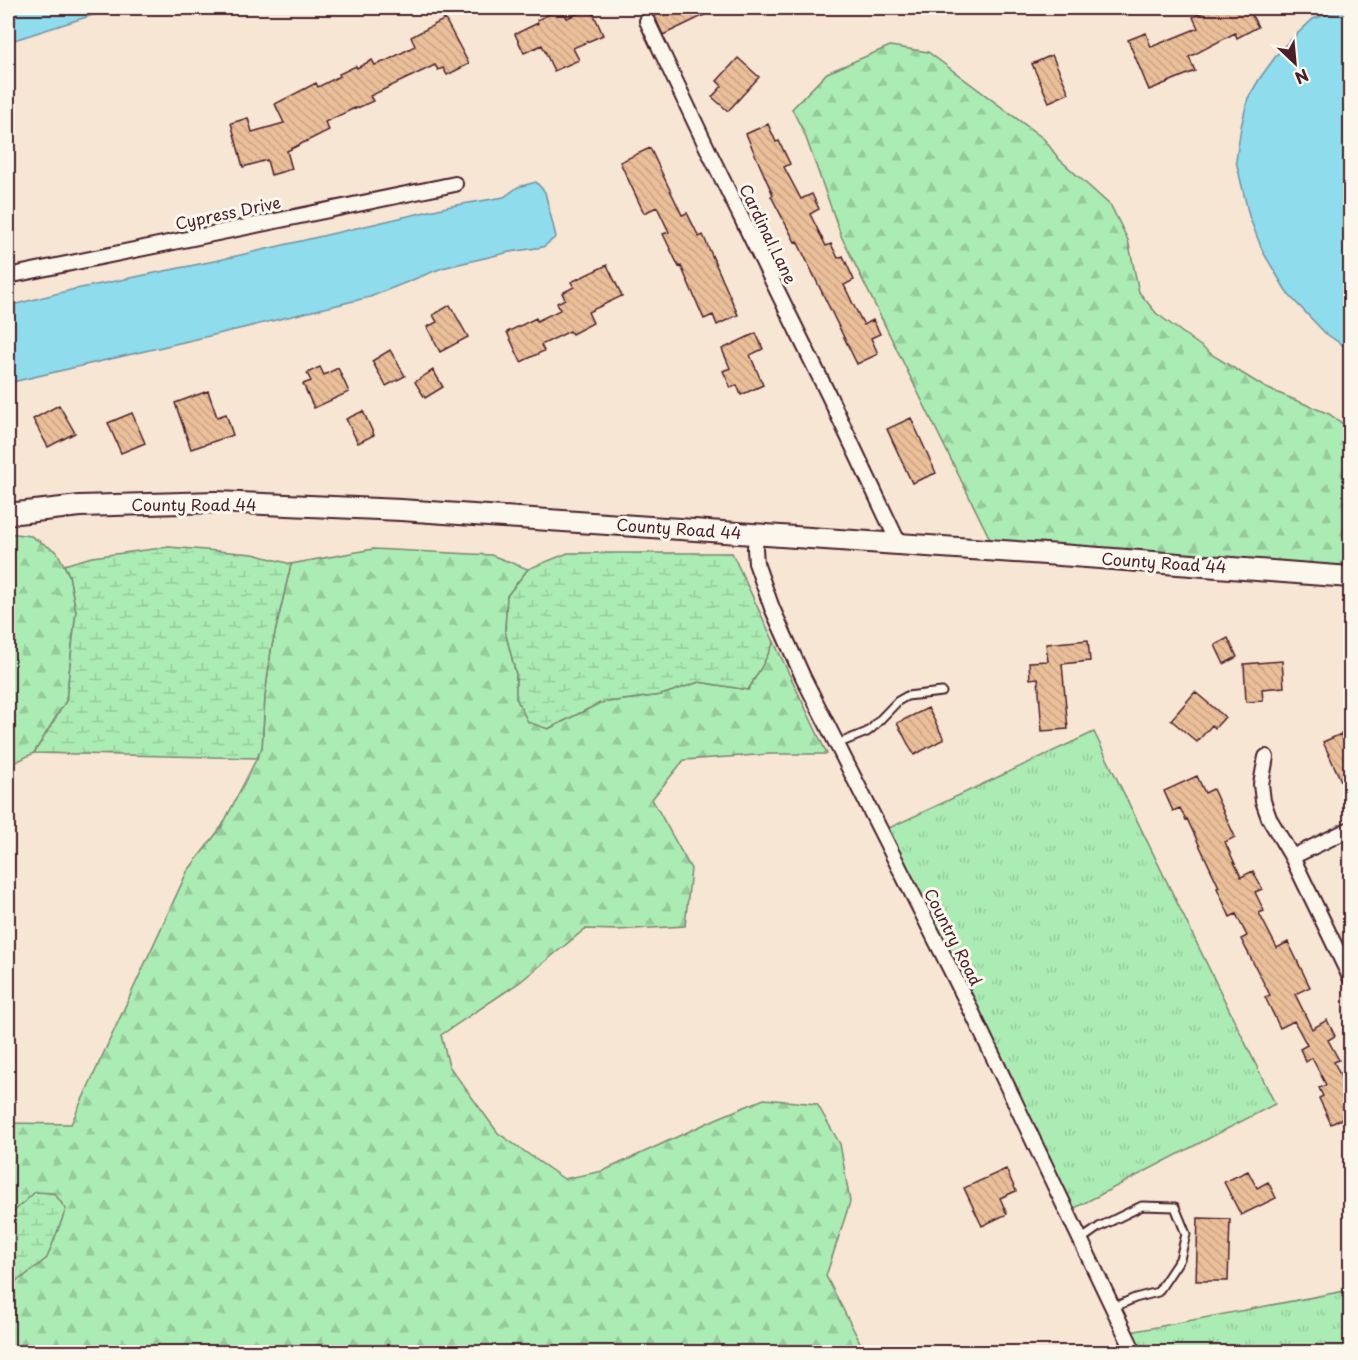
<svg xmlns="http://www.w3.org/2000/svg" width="1358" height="1360" font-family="'Playpen Sans',sans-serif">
	<defs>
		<pattern id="grass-tufts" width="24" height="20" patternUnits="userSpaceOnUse" patternTransform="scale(1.5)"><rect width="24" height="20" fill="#abecb4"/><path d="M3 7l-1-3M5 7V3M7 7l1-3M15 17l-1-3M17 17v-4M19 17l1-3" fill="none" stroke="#95ca9b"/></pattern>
		<pattern id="forest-firs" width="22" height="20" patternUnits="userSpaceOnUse" patternTransform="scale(1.5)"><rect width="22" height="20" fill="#abecb4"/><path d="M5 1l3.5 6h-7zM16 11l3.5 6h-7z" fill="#95ca9b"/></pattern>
		<pattern id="wetland-marsh" width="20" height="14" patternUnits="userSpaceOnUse" patternTransform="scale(1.5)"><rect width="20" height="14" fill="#abecb4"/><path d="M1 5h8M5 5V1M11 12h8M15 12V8" fill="none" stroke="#95ca9b"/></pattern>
		<pattern id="building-back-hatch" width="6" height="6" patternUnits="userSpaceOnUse" patternTransform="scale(1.5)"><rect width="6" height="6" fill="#eabf99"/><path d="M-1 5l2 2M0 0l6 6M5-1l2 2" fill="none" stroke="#caa484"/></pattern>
	</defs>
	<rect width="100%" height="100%" fill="#f6e6d3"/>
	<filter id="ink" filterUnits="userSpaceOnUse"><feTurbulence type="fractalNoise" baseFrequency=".0167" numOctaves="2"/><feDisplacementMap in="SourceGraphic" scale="12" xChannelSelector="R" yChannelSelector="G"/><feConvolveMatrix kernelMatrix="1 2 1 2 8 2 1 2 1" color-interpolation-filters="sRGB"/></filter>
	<g filter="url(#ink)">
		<path fill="url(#grass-tufts)" stroke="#7a8670" stroke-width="1.5" d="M1094 732 1275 1104 1067 1212 1004 1094 874 835Z
			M1350 1290V1352H1135L1125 1333Z"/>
		<path fill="url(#forest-firs)" stroke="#7a8670" stroke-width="1.5" d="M890 46 928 52 1044 139 1059 159 1111 206 1128 240 1139 292 1156 313 1214 356 1266 388 1329 414 1350 429V566L991 541 842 238 805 135 792 109 827 73Z
			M8 533 31 536 57 552 69 575 76 611 66 701 34 753 8 766Z
			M373 549 491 555 528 569 507 596 505 631 516 674V698L548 729 600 703 661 695 699 682 748 690 762 666 774 642 827 754H771L684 760 652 799 691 869 685 926 617 930 585 929 520 982 441 1035 449 1066 498 1133 564 1179 603 1171 718 1118 764 1099 817 1104 840 1144 850 1202 826 1276 865 1352H8V1285L23 1277 36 1192 8 1217V1123L71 1124 187 872 222 826 262 748 265 696 271 650 291 564Z"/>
		<path fill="url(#wetland-marsh)" stroke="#7a8670" stroke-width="1.5" d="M169 547 253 554 291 564 271 650 265 696 262 748 257 758 34 753 66 701 76 611 69 575 64 565 92 557Z
			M568 553H732L774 642 762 666 748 690 699 682 661 695 600 703 548 729 528 722 516 698V674L505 631 507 596 528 569Z
			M35 1192 54 1193 66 1209 47 1258 23 1277 8 1285V1217Z"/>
		<path fill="#8edcec" stroke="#73909f" stroke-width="1.5" d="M8 8H115L8 42Z
			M1350 8V350L1325 333 1288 294 1263 252 1249 216 1236 161 1241 127 1248 98 1260 78 1281 49 1313 19 1341 9Z
			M536 182 545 192 556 237 543 247 510 252 442 268 370 297 239 329 8 383V306L71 290 219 260 451 206 504 197 518 187Z"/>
		<path fill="url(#building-back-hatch)" stroke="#4a1f2b" stroke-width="1.5" d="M562 8 567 18 591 8 603 35 573 48 579 60 554 71 542 45 524 53 515 34 538 23 537 20Z
			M647 8H719L663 35 655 17 650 13Z
			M1212 8H1248L1258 27 1237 38 1235 33 1189 57 1195 71 1149 90 1128 40 1146 33 1151 47 1198 28 1193 17Z
			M445 19 469 64 447 75 443 68 438 70 435 65 370 96 373 101 355 109V108L325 122 329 130 287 151 292 169 271 175 267 160 243 167 231 123 248 118 252 132 284 123 275 104 316 83 318 87 340 76 339 74 356 66 357 68 372 60 375 65 386 61 415 46 411 37Z
			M1052 55 1069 93 1049 102 1032 64Z
			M738 58 759 77 728 111 712 97 722 86 717 81Z
			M768 124 776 142 779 141 790 164 784 167 801 199 812 194 819 209 810 214 826 246 831 244 838 258 843 256 854 280 844 285 855 308 864 325 873 320 880 334 871 338 878 354 857 364 797 241 795 242 771 196 773 195 746 134Z
			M650 148 682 215 687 213 699 237 703 235 738 315 717 325 713 315 704 319 681 266 679 267 663 234 669 232 657 207 644 213 620 162Z
			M607 265 622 296 588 312 593 323 572 334 570 331 541 345 544 351 521 362 507 332 536 318 537 321 560 310 557 303 565 299 562 293 574 287 571 282Z
			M450 305 468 337 440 352 427 327 437 322 433 315Z
			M756 333 763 349 750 355 763 385 741 395 737 385 731 388 723 371 730 368 722 349Z
			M390 350 405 376 386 386 372 361Z
			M320 367 324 375 338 368 349 392 314 408 303 384 311 381 307 373Z
			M433 370 443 387 425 398 415 382Z
			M208 391 217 417 226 414 233 435 191 449 175 403Z
			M59 405 75 433 48 447 33 419Z
			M363 411 374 435 358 443 346 419Z
			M132 413 145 443 121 453 108 423Z
			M911 418 936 473 912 483 887 429Z
			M1228 638 1237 657 1224 664 1215 645Z
			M1088 640 1090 661 1062 664 1068 729 1042 731 1038 678 1030 679 1029 662 1048 661 1046 644Z
			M1282 661 1284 687 1262 689 1263 701 1246 702 1244 664Z
			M1195 692 1225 717 1215 728 1212 725 1197 742 1171 720Z
			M928 708 944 739 914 755 897 723Z
			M1341 734 1343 739 1350 736V800L1323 742Z
			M1197 776 1205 793 1213 789 1235 837 1225 842 1241 877 1253 871 1262 889 1255 892 1264 911 1259 913 1277 948 1288 942 1310 987 1295 994 1312 1029 1327 1020 1335 1036 1328 1040 1339 1060 1334 1062 1350 1096V1115L1331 1124 1319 1098 1323 1096 1319 1088 1326 1085 1312 1058 1306 1062 1300 1049 1307 1045 1294 1021 1280 1028 1265 997 1270 995 1241 939 1247 936 1236 914 1230 917 1217 888 1219 887 1187 819 1186 820 1180 808 1173 811 1164 791Z
			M1006 1169 1016 1191 1000 1198 1007 1214 982 1226 964 1188Z
			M1248 1171 1257 1188 1268 1182 1276 1198 1241 1215 1224 1182Z
			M1198 1218 1230 1219 1228 1281H1196Z"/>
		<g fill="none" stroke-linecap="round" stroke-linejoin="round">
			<defs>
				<path id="lane" d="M837 744 867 732 872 728 898 701 907 696 942 692
					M1079 1241 1099 1227 1142 1206 1175 1207 1186 1234 1180 1259 1158 1292 1135 1298 1112 1308"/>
				<path id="street" d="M647 21 709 152 829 396 899 544
					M8 276 455 184
					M756 534 755 549 756 563 772 608 803 677 969 1006 1134 1352
					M1266 757 1261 784 1263 801 1269 818 1292 857 1350 977
					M1292 857 1350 829"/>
				<path id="secondary" d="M8 514 80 506 216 502 401 510 1060 555 1350 577"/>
			</defs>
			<use href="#lane" stroke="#4a1f2b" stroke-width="11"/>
			<use href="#street" stroke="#4a1f2b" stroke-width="18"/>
			<use href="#secondary" stroke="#4a1f2b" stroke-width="24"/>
			<use href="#lane" stroke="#fbf7ec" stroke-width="7"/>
			<use href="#street" stroke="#fbf7ec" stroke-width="14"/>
			<use href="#secondary" stroke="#fbf7ec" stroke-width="20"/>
		</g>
	</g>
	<g text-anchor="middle" stroke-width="6" stroke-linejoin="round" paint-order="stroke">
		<g font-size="16" fill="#4a1f2b" stroke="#fbf7ec">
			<text transform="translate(228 213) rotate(-12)" y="6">Cypress Drive</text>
			<text transform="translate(768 234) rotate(64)" y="6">Cardinal Lane</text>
			<text x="194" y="511">County Road 44</text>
			<text transform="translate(679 529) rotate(4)" y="6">County Road 44</text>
			<text transform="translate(1164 563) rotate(4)" y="6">County Road 44</text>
			<text transform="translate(953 937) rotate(63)" y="6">Country Road</text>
		</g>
	</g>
	<rect width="1358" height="1360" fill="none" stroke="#fbf7ec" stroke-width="30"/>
	<rect x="15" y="15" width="1328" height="1330" fill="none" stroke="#4a1f2b" stroke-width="2" filter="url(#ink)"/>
	<g transform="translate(1295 63) rotate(154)" stroke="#fbf7ec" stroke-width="4.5" paint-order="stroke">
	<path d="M0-4.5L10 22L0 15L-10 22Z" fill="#4a1f2b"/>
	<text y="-9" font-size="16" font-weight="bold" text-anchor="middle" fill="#4a1f2b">N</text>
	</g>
</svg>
